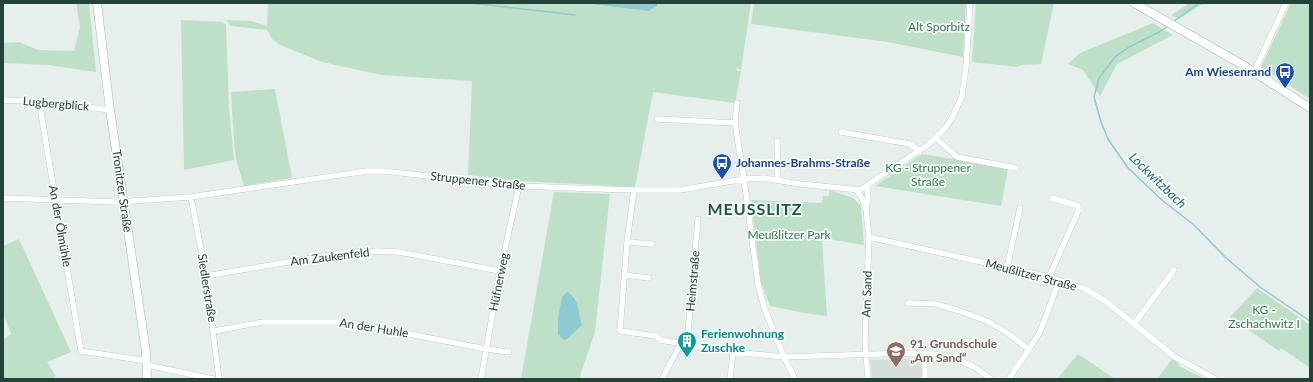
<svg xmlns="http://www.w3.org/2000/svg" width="1313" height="382" font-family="Lato,sans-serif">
	<rect width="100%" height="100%" fill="#e6efeb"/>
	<path fill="#d4dfda" d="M922 358V379H872L870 360Z"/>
	<path fill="#bfe0c8" d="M76 3H89L96 72 48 65 3 63V43L19 42 38 50 74 51 80 27Z
		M268 3H583L649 11 657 6 658 3H751L741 70 736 68 737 71H741L735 103 653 92 635 187 518 181 468 175 472 81 381 75 322 62 280 45 272 39 267 30 231 26 226 20 251 21 267 26Z
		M754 3H966L963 57 888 42 751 24Z
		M976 3H1054L1041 64 1022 65 1017 67 972 62Z
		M1190 3H1204L1179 19 1171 15Z
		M1291 3H1310V99L1261 67Z
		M181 20 222 22 226 25 229 108 234 160 184 170Z
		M1153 23 1173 35 1117 64 1100 96 1083 70 1068 64 1080 53Z
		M275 89 292 178 244 186 236 159 234 141 231 92Z
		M922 154 1008 168 1001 206 875 186Z
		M829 190 853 198 861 206 864 245 822 238 827 316 804 313 770 306 761 283 751 200 822 203 823 196H829Z
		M554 192 610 194 595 332 581 373 580 379H521Z
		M19 239 71 352 47 362 56 376 52 379H3V340L11 334 3 312V246Z
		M1257 288 1310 325V368L1281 348 1279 351 1230 317Z
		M1078 354 1115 379H1057Z
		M1172 359 1179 364V366L1205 379H1157Z"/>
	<path fill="#8ec9d4" d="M583 3H658L657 6 649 11Z
		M567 292C580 299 578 313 582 325L567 339 564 340 558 334V318L562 297Z"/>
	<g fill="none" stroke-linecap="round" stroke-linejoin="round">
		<path stroke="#8ec9d4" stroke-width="1.5" d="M471 3 575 15
			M1173 22 1199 3
			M1168 26 1161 31 1129 47 1115 57 1099 78 1094 97 1101 122 1108 139 1128 168 1163 201 1194 225 1225 257 1260 287 1310 321"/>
		<defs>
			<path id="street" d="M1254 72 1286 3
				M3 100C39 101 74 105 110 110
				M39 101 81 351 147 361
				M737 103 735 123 744 179 758 284 764 307 784 357 795 379
				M657 119 735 123
				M841 132 910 144 919 151
				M936 138 957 157 1016 168
				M777 141 778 180
				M634 190 627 242 620 331 656 336 660 340 733 352 784 357 909 353 934 354 955 358 976 368 991 379
				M857 191 862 198 866 209 869 237 865 341 868 379
				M191 197 206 276 219 379
				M3 198 117 202 191 197 367 171H383L519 186 601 189 634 190H680L744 179 764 178 800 184 860 190 929 144 946 127 952 118 962 96 966 67 970 3
				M866 209 868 199 867 187
				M869 237 1049 277 1085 289 1104 300 1175 357 1215 379
				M627 242 652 244
				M1007 268 1020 208
				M625 275 649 278
				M206 276 347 252 377 251 399 252 500 271
				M1049 277 1078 212V206L1052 198
				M908 303 936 304 960 311 989 322 1009 334 1029 350
				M1134 324 1174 270
				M214 331 263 322H342L363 325 486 349 509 352
				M687 344 698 219
				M925 355V379
				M147 365 213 379
				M481 379 500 271 519 186
				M662 379 678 349 680 343
				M730 379 733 352
				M1009 379 1040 332 1059 281"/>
			<path id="secondary" d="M97 3 110 110 146 352 147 379
				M1134 3 1243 65 1310 108"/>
		</defs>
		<use href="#street" stroke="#a8b8b2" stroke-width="6"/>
		<use href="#secondary" stroke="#a4bbb3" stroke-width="9"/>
		<use href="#street" stroke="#fff" stroke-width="5.5"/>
		<use href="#secondary" stroke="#fff" stroke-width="8"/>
	</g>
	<defs>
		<symbol id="bus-pin" viewBox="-11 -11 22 30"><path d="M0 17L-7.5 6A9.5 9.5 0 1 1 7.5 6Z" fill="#1a4fb4" stroke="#f7fbf9"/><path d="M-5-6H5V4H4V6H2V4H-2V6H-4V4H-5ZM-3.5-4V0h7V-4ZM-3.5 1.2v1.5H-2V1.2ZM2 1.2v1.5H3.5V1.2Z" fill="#fff"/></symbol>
		<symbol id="building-pin" viewBox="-11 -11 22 30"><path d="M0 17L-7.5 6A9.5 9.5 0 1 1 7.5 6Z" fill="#0f9aa8" stroke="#f7fbf9"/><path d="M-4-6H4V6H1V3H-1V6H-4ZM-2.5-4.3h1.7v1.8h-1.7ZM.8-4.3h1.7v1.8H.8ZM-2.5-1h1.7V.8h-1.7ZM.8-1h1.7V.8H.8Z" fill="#fff"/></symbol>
		<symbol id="school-pin" viewBox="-11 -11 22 30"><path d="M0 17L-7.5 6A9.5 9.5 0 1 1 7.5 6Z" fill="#8d6e63" stroke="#f7fbf9"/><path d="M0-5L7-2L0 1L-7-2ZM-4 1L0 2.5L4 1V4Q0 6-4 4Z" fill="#fff"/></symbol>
	</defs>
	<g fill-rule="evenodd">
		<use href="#bus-pin" x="1274" y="61" width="22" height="30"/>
		<use href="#bus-pin" x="711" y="152" width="22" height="30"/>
		<use href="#building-pin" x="676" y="330" width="22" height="30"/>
		<use href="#school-pin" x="885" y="340" width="22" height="30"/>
	</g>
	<g text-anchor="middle" stroke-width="3.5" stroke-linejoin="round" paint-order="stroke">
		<g font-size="12" fill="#2d7a4b" stroke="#f7fbf9">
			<text x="939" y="31">Alt Sporbitz</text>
			<text x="928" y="172">KG - Struppener<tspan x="928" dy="14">Straße</tspan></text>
			<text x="789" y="239">Meußlitzer Park</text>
			<text x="1264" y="314">KG -<tspan x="1264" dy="14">Zschachwitz I</tspan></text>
		</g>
		<g font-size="12" font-weight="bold" fill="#164399" stroke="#f7fbf9" text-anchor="end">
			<text x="1271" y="76">Am Wiesenrand</text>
			<text x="736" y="167" text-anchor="start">Johannes-Brahms-Straße</text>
		</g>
		<g font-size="12" fill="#24423a" stroke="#f7fbf9">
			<text transform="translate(56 104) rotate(5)" y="4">Lugbergblick</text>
			<text transform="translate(478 181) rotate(6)" y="4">Struppener Straße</text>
			<text transform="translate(122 191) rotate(82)" y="4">Tronitzer Straße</text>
			<text transform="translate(60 226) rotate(80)" y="4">An der Ölmühle</text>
			<text transform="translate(330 257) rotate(-7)" y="4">Am Zaukenfeld</text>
			<text transform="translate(1031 275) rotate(15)" y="4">Meußlitzer Straße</text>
			<text transform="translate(693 281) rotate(-85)" y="4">Heimstraße</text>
			<text transform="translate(499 282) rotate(-79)" y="4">Hüfnerweg</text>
			<text transform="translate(207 288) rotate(81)" y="4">Siedlerstraße</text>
			<text transform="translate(867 294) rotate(-88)" y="4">Am Sand</text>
			<text transform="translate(374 328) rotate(9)" y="4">An der Huhle</text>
		</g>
		<g font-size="12" font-weight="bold" fill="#0d838f" stroke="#f7fbf9" text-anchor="start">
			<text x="701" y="338">Ferienwohnung<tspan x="701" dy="14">Zuschke</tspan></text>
		</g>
		<g font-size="12" font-weight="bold" fill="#785e54" stroke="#f7fbf9" text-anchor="start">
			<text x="910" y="348">91. Grundschule<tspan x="910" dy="14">„Am Sand“</tspan></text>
		</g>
		<g font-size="13" font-style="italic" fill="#1c6f80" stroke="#f7fbf9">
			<text transform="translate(1158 180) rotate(44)" y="5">Lockwitzbach</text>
		</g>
		<g font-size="16" font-weight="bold" letter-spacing="1" fill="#1f5548" stroke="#f7fbf9">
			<text x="755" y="215">MEUSSLITZ</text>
		</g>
	</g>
	<rect width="1313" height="382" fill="none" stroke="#24423a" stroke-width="8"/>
</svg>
